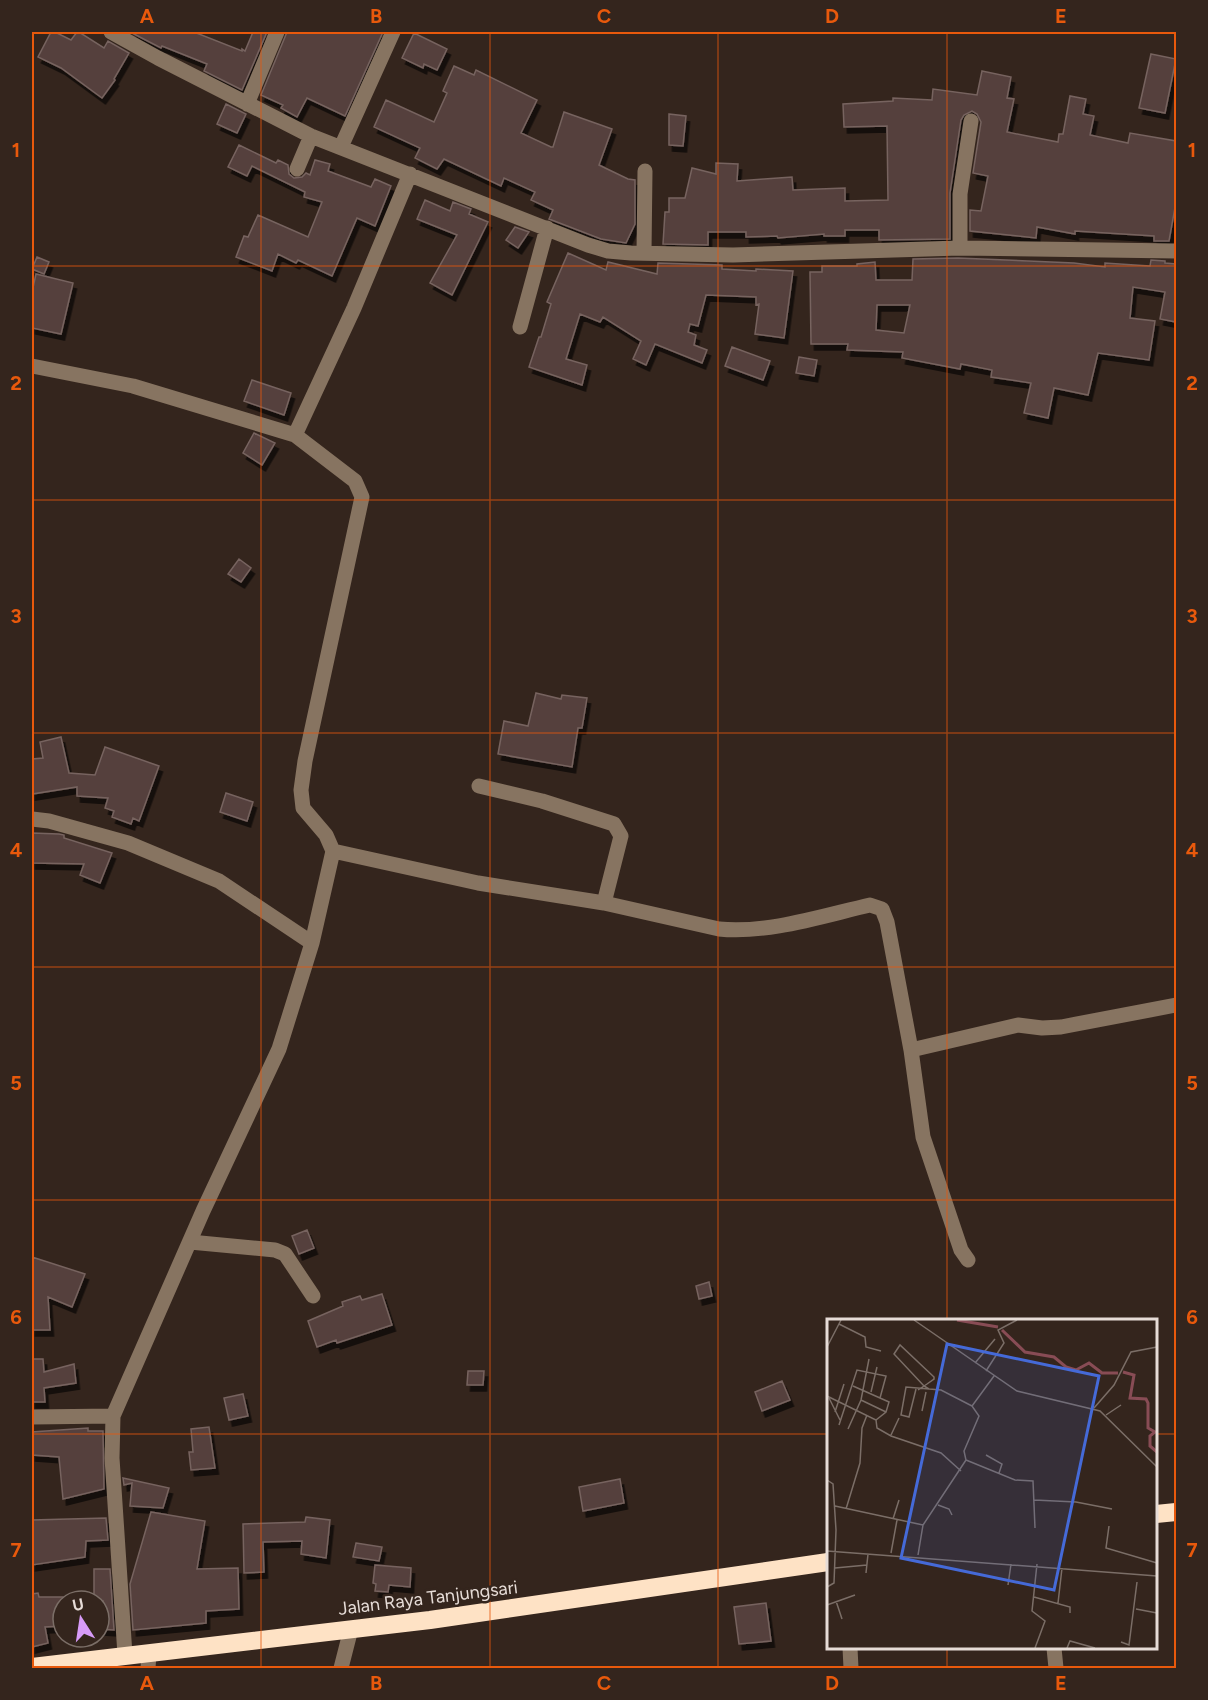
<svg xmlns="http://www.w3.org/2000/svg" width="1208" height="1700" font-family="Figtree,sans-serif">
	<defs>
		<filter id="shadow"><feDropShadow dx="3.5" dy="6" stdDeviation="0" flood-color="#0009"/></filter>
	</defs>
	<rect width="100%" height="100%" fill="#34251d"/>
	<path fill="#54413e" stroke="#77635f" stroke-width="1.5" fill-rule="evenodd" filter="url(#shadow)" d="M51 32H55L71 40 77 32H79L104 48 108 41 129 53 114 79 115 80 102 98 61 68 38 57Z
		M130 32H194L242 51V49L245 51 253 32H267L242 90 204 71 207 64 162 46 161 48Z
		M287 32H383L345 116 307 98 297 117 281 108 283 105 261 95Z
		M414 33 447 49 437 70 424 64 423 68 402 58Z
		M1151 54 1176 59 1165 113 1139 108Z
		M454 66 474 75 476 70 537 100 521 133 551 147H553L564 112 612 129 599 165 628 179 635 180V224L626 243 601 239 549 219 553 210 531 200 535 192 504 178 501 186 444 159 437 169 415 158 420 148 374 127 386 100 434 122 447 93 443 91Z
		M982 71 1011 77 1007 98 1014 99 1007 132 1058 142 1059 134H1063L1070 96 1086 99 1083 114 1094 116 1090 135 1128 143 1130 133 1176 141V202L1169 241H1154V236L1075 231V234L1037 227 1036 238 970 231V210L981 211 988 176 973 173 981 122 977 114 972 111 964 115 961 120 950 193V239L879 240V230H845V236H824V234L778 238 777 236 746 237V232H708V245L663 244 665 212H669V198H685L692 168 716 174V163L738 164 737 181 792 177 793 190 845 188V201L888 200 887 126 844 127 843 104 893 101V98L932 100 933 89 977 95Z
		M226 104 246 114 237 133 217 124Z
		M669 114 686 116 683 146 669 145Z
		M239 145 276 163 278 160 288 165 289 174 294 178 302 177 306 173 310 175 315 160 330 164 328 171 371 187 375 179 391 186 375 226 357 218 332 276 298 260 296 263 278 254 272 271 236 257 244 236 248 237 258 215 308 237 322 202 304 197 305 192 252 166 247 176 228 167Z
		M425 200 450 211 453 202 471 209 469 214 488 222 452 295 430 283 457 235 417 219Z
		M515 227 529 232 518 248 506 240Z
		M568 253 606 270 608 262 657 274 658 263 722 265V269L756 271V269L793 271 784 338 755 334 759 304 756 305V297L706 295 698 326 690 324 688 332 696 335 694 345 707 350 702 363 655 344 646 365 633 359 641 341 603 317 600 322 580 314 566 359 587 365 582 385 529 367 539 337H541L551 304 547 302Z
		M37 257 49 262 44 274 32 269Z
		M958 258 1074 263 1105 267V263L1150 266 1151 260 1165 261V263L1176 264V322L1160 319 1165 292 1133 287 1130 318 1155 321 1149 360 1098 353 1088 395 1054 388 1048 418 1024 413 1031 383 991 377 992 370 961 364 960 369 902 358 903 352 847 350 848 344H811L810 272H822V266H857V264L875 262 876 280H912L913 259ZM877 305H910L904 333 876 330Z
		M36 274 73 283 61 334 32 328V292Z
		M732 347 770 361 763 380 725 366Z
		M799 357 817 360 814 376 796 373Z
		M252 380 291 393 284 415 244 401Z
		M254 433 275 443 262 465 243 453Z
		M239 559 251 568 241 582 228 574Z
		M536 693 561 699 562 695 587 698 582 728H578L572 767 498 754 504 721 528 726Z
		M61 737 69 773 95 775 105 747 159 766 139 821 133 818 131 824 112 817 114 811 105 808 108 798 77 796V787L32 794V759L43 758 40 742Z
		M226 793 253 802 247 821 220 812Z
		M32 833 59 834 64 835V838L112 853 100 883 80 875 84 864 32 863Z
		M307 1230 314 1248 299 1254 292 1236Z
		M32 1257 85 1274 72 1307 48 1297 50 1330H32Z
		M709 1282 712 1296 699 1299 696 1286Z
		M382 1294 392 1325 337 1343 336 1340 317 1347 308 1321 343 1306 342 1302 360 1296 362 1300Z
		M32 1359H43L44 1372 74 1364 76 1383 44 1388 45 1402H32Z
		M468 1371H484L483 1385H467Z
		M782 1381 790 1400 762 1411 755 1392Z
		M243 1394 248 1416 229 1420 224 1398Z
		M209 1427 215 1468 191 1470 189 1452H193L191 1429Z
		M88 1428V1431H103L104 1489 63 1499 59 1457 32 1455V1432Z
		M123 1478 169 1488 163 1508 130 1506 132 1483 124 1485Z
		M620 1479 624 1503 583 1511 579 1487Z
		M151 1512 205 1521 197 1569 238 1568 239 1609 206 1611V1623L133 1630 130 1584Z
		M306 1517 330 1520 326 1558 301 1554 302 1541 263 1542 264 1572 244 1573 243 1524 305 1522Z
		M106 1518 108 1540 86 1541 85 1557 32 1565V1520Z
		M356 1543 382 1547 379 1561 353 1557Z
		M375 1565 411 1568 410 1587 389 1585 388 1592 375 1591 376 1584 373 1583Z
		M94 1569H110L114 1630 100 1629 103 1601H94Z
		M38 1593 39 1597H63V1626L45 1627 48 1643 32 1647V1594Z
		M766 1603 771 1641 739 1644 734 1607Z"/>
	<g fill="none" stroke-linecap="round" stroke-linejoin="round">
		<path stroke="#877461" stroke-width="15" d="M111 32 158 58 311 136 588 245 608 251 631 253 733 255 960 248 1176 251
			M247 104 277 32
			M341 147 393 32
			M297 169 311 136
			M960 248V194L971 121
			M644 252 645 171
			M520 327 547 228
			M32 366 133 386 295 435
			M479 786 542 801 614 824 621 836 604 903
			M32 819 49 821 128 843 219 881 312 943
			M333 851 478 883 604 903 719 929C767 934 822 916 870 905L882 909 887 922 911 1050 923 1137 961 1250 968 1260
			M911 1050 1018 1025 1042 1028 1061 1027 1176 1005
			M190 1242 275 1250 285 1254 313 1296
			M32 1417 113 1416
			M850 1648 851 1668
			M1054 1648 1056 1668
			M125 1655 112 1458 113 1416 203 1211 279 1049 312 943 333 851 326 835 303 808 301 790 305 761 362 497 355 481 295 435 354 308 410 174
			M148 1668 149 1654
			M341 1668 351 1629"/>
		<path stroke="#fee2c5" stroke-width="18" d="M1156 1514 1176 1512
			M32 1667 430 1620 828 1562"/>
	</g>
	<path fill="none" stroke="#e8590c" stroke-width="1.5" stroke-opacity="0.55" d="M261 32V1668M490 32V1668M718 32V1668M947 32V1320M32 266H1176M32 500H1176M32 733H1176M32 967H1176M32 1200H1176M32 1434H828M1156 1434H1176M947 1648V1668"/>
	<g text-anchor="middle" stroke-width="5" stroke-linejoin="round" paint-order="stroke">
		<g font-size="18" fill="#e6dcd7" stroke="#34251d">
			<text transform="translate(428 1598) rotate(-7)" y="6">Jalan Raya Tanjungsari</text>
		</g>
	</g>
	<g transform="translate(827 1319)">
		<rect width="330" height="330" fill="#34251d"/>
		<path fill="none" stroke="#884c55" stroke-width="3" d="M130 1 171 8M175 11 198 33 227 38 239 48 249 51 262 44 275 54H291M296 53 307 56 303 79 319 80 321 84V109L328 113 323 117V127L330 133"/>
		<path fill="none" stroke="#7b6e67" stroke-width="1.5" d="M87 1 190 72 273 92 330 148M12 5 38 18 39 28 54 32M0 28 14 1M148 44 168 20M159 52 177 24 171 11 190 1M26 67 62 83 59 93 49 101M89 70 82 98 74 96 79 68 114 71 145 87M91 71 100 65 107 60V58L73 26 67 35 97 67 102 70M44 73 50 48M0 77 49 101 50 109 64 117 114 134 134 152M2 79 13 101M34 81 59 93M267 89 287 66 304 33 330 28M95 92 99 73M8 93 17 65M279 96 294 86M12 106 30 51 59 57 53 79M21 110 34 81 42 40M64 116 72 99M159 136 175 145 172 154M139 141 188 161 206 162 208 209M0 161 6 165 9 211 7 264 0 268M207 181 249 183 285 190M111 186 122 190 125 196M8 187 96 206M19 190 33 144 35 109 40 96M66 200 72 181M282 207 279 229 330 244M0 232 330 257M64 234 70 201M91 236 96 206 139 141 137 132 152 97 145 87 167 57M8 249 40 246M39 254 41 235M181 266 184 245M207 278 243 288V294M9 282 15 300M231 284 235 249M0 286 28 276M309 290 330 294M294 323 302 326 310 263M208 329 218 302 205 292 210 245M240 329 243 322 268 329"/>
		<path fill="#456ad8" fill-opacity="0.15" stroke="#456ad8" stroke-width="3" d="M120 25 272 57 227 271 74 239Z"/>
		<rect width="330" height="330" fill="none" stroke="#e6dcd7" stroke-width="3"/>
	</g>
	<rect width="1208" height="1700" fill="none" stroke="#34251d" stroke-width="66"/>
	<g transform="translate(81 1619) rotate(348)"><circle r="28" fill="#34251d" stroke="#7b6e67" stroke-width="1.5"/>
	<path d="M0-4.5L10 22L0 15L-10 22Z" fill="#d79bf8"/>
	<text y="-9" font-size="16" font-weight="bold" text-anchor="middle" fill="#e6dcd7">U</text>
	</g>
	<rect x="33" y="33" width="1142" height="1634" fill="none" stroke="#e8590c" stroke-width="2"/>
	<g font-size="20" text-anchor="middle" font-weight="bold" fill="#e8590c">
		<text x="147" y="23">A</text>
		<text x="376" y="23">B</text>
		<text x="604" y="23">C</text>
		<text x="832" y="23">D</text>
		<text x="1061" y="23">E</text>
		<text x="16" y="157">1</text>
		<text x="1192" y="157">1</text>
		<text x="16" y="390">2</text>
		<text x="1192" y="390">2</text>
		<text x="16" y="623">3</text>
		<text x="1192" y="623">3</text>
		<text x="16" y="857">4</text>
		<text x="1192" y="857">4</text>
		<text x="16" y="1090">5</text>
		<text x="1192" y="1090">5</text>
		<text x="16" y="1324">6</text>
		<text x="1192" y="1324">6</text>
		<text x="16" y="1557">7</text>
		<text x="1192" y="1557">7</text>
		<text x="147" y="1690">A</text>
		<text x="376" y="1690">B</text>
		<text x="604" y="1690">C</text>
		<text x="832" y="1690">D</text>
		<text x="1061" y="1690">E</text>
	</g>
</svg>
